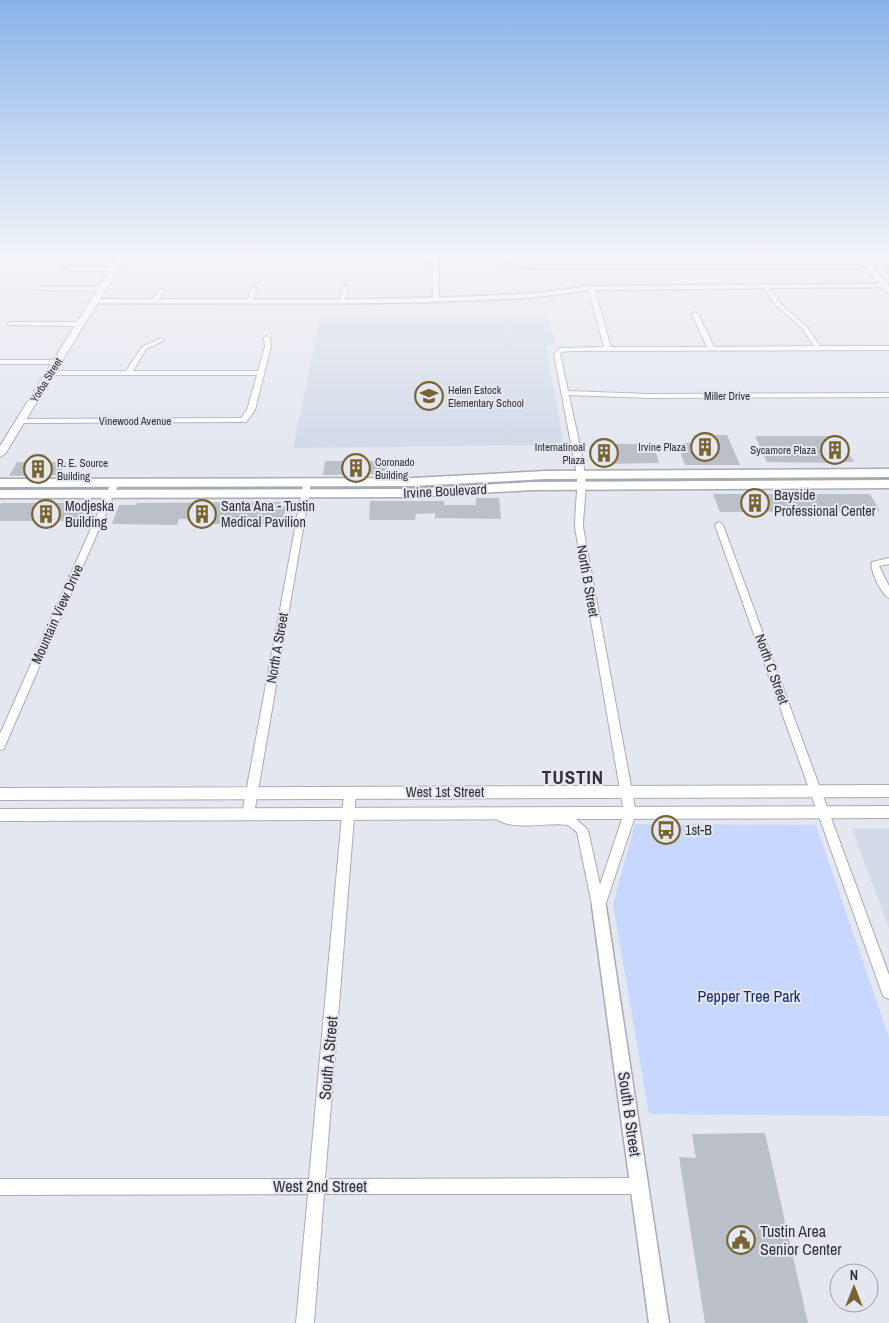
<svg xmlns="http://www.w3.org/2000/svg" width="889" height="1323" font-family="'Archivo Narrow',sans-serif">
	<rect width="100%" height="100%" fill="#e4e7f0"/>
	<path fill="#d3dae8" d="M320 319H549L555 344 546 347 564 445 293 448Z
		M852 829H889V929Z"/>
	<path fill="#c7d7fd" d="M635 824 816 825 889 1037V1116L649 1114 613 904Z"/>
	<g fill="none" stroke-linecap="round" stroke-linejoin="round">
		<path stroke="#98b1eb" stroke-width="2.5" d="M485 255 498 263 533 269H857
			M886 271 889 272"/>
	</g>
	<path fill="#bbbfc7" d="M693 435H727L740 465H685L677 443H696Z
		M755 436H838L854 462H836L837 463 767 462Z
		M610 444H653L659 463 596 464 591 445Z
		M325 461H387L386 474 323 475Z
		M17 462H66L59 475 9 476Z
		M713 494H870L880 511 720 512Z
		M476 498H499L501 519 435 518V513L416 514 415 520H369L370 501H444V505H476Z
		M281 502 280 506H286L283 521 272 524H212L213 519H179L177 525 112 524 119 505H136L137 503Z
		M3 503H87L91 504 89 508H95L89 521H0V504Z
		M765 1133 808 1323H705L679 1157 696 1158 692 1134Z"/>
	<g fill="none" stroke-linecap="round" stroke-linejoin="round">
		<defs>
			<path id="minor" d="M69 255H75L69 266 73 267H115L118 269 115 271H72L63 267V264Z
				M174 255H180L176 260 173 258Z
				M263 255H438L439 299 436 301 433 299 432 259 266 257Z
				M765 284 767 285 781 304 807 327 820 346H889V350L570 351 562 352 560 354 568 391 649 394 889 393V397L649 398 569 395C574 422 582 449 585 476 587 493 583 510 583 527L636 813 605 906 603 910C598 912 594 911 592 905L577 832C574 830 570 826 567 825 548 821 504 834 492 814L494 811 498 810 512 816 575 818 588 830 600 885 624 813 575 527C575 509 578 493 577 475L554 354 560 348 604 347 588 288 591 286 594 288 611 347H707L692 314 695 312 698 314 714 347 814 346 803 329 777 306 762 286Z
				M345 286 348 288 345 301 340 302 342 288Z
				M39 287H102L105 289 102 291 37 290 36 289Z
				M252 287 257 288 251 302H247Z
				M160 289 165 290 157 302H153L152 301Z
				M10 322H81L84 324 81 326 8 325 7 324Z
				M267 336 270 338 271 346 255 410 246 422 20 423 16 421 20 419 241 418 247 410 257 375H50L47 373 50 371H126L142 347 161 338 164 340 163 341 146 349 133 371H258L265 346 264 338Z
				M0 360H57L60 362 57 364H0Z
				M304 480H310L311 482 254 814 252 817 248 818 244 817 242 814Z
				M112 481H115L119 483 5 746 4 749 0 750V734Z
				M719 522 723 525 889 975V999L884 997 882 993 715 525Z
				M889 558V564L879 566 889 586V598C882 595 869 569 872 562Z
				M350 789 354 790 356 793 325 1179 640 1178 646 1180 648 1186 646 1192 640 1194H324L314 1323H296L308 1194 0 1195V1179H309L344 793 346 790Z"/>
			<path id="tertiary" d="M885 284 888 286 887 287 591 290C568 292 546 297 523 298 381 306 238 303 95 303L92 301 95 299C238 299 381 302 523 294 546 293 568 288 591 286Z
				M599 900 604 902 606 906 669 1323H649L592 906 594 902Z"/>
			<path id="secondary" d="M119 255H127L5 454 0 457V446Z
				M855 255H863L889 286V293H886Z
				M889 785V797L0 800V788Z
				M889 806V818L0 821V809Z"/>
			<path id="primary" d="M889 469V477L546 479 413 486 0 487V479L413 478 546 471Z
				M889 480V488L532 490 412 497 0 498V490L412 489 532 482Z"/>
			<path id="motorway" d="M0 255H8L0 261Z"/>
		</defs>
		<use href="#minor" stroke="#a8abb3" stroke-width="2"/>
		<use href="#tertiary" stroke="#a8abb3" stroke-width="3"/>
		<use href="#secondary" stroke="#a8abb3" stroke-width="2"/>
		<use href="#primary" stroke="#a8abb3" stroke-width="3"/>
		<use href="#motorway" stroke="#a8abb3" stroke-width="2"/>
		<use href="#minor" fill="#fff" fill-rule="evenodd"/>
		<use href="#tertiary" fill="#fff" fill-rule="evenodd"/>
		<use href="#secondary" fill="#fff" fill-rule="evenodd"/>
		<use href="#primary" fill="#fff" fill-rule="evenodd"/>
		<use href="#motorway" fill="#fff" fill-rule="evenodd"/>
	</g>
	<linearGradient id="sky" x2="0" y2="1"><stop stop-color="#88b3e9"/><stop offset="0.58" stop-color="#f3f4f8"/><stop offset="1" stop-color="#f3f4f8" stop-opacity="0"/></linearGradient>
	<rect width="889" height="441" fill="url(#sky)"/>
	<defs>
		<symbol id="school-ring" viewBox="-11 -11 22 22"><circle r="9.5" fill="#e4e7f0" stroke="#786333" stroke-width="1.5"/><path d="M0-5L7-2L0 1L-7-2ZM-4 1L0 2.5L4 1V4Q0 6-4 4Z" fill="#786333"/></symbol>
		<symbol id="building-ring" viewBox="-11 -11 22 22"><circle r="9.5" fill="#e4e7f0" stroke="#786333" stroke-width="1.5"/><path d="M-4-6H4V6H1V3H-1V6H-4ZM-2.5-4.3h1.7v1.8h-1.7ZM.8-4.3h1.7v1.8H.8ZM-2.5-1h1.7V.8h-1.7ZM.8-1h1.7V.8H.8Z" fill="#786333"/></symbol>
		<symbol id="bus-ring" viewBox="-11 -11 22 22"><circle r="9.5" fill="#e4e7f0" stroke="#786333" stroke-width="1.5"/><path d="M-5-6H5V4H4V6H2V4H-2V6H-4V4H-5ZM-3.5-4V0h7V-4ZM-3.5 1.2v1.5H-2V1.2ZM2 1.2v1.5H3.5V1.2Z" fill="#786333"/></symbol>
		<symbol id="civic-ring" viewBox="-11 -11 22 22"><circle r="9.5" fill="#e4e7f0" stroke="#786333" stroke-width="1.5"/><path d="M-.6-6.5H3V-4.5H.6V-3L4-1V1h2V6H-6V1h2V-1L-.6-3ZM-1.2 2.5V6h2.4V2.5Z" fill="#786333"/></symbol>
	</defs>
	<g fill-rule="evenodd">
		<use href="#school-ring" x="413" y="380" width="32" height="32"/>
		<use href="#building-ring" x="689" y="431" width="32" height="32"/>
		<use href="#building-ring" x="819" y="434" width="32" height="32"/>
		<use href="#building-ring" x="588" y="437" width="32" height="32"/>
		<use href="#building-ring" x="340" y="452" width="32" height="32"/>
		<use href="#building-ring" x="22" y="453" width="32" height="32"/>
		<use href="#building-ring" x="739" y="487" width="32" height="32"/>
		<use href="#building-ring" x="30" y="498" width="32" height="32"/>
		<use href="#building-ring" x="186" y="498" width="32" height="32"/>
		<use href="#bus-ring" x="650" y="814" width="32" height="32"/>
		<use href="#civic-ring" x="725" y="1224" width="32" height="32"/>
	</g>
	<g text-anchor="middle" stroke-width="4" stroke-linejoin="round" paint-order="stroke">
		<g font-size="11" fill="#303134" stroke="#e4e7f0">
			<text transform="translate(46 380) rotate(-58)" y="4">Yorba Street</text>
			<text x="727" y="400">Miller Drive</text>
			<text x="135" y="425">Vinewood Avenue</text>
		</g>
		<g font-size="11" fill="#303134" stroke="#e4e7f0" text-anchor="start">
			<text x="448" y="394">Helen Estock<tspan x="448" dy="13">Elementary School</tspan></text>
			<text x="585" y="451" text-anchor="end">Internatinoal<tspan x="585" dy="13">Plaza</tspan></text>
			<text x="686" y="451" text-anchor="end">Irvine Plaza</text>
			<text x="816" y="454" text-anchor="end">Sycamore Plaza</text>
			<text x="375" y="466">Coronado<tspan x="375" dy="13">Building</tspan></text>
			<text x="57" y="467">R. E. Source<tspan x="57" dy="13">Building</tspan></text>
		</g>
		<g font-size="14" fill="#303134" stroke="#e4e7f0">
			<text transform="translate(445 491) rotate(-3)" y="5">Irvine Boulevard</text>
			<text transform="translate(588 581) rotate(80)" y="5">North B Street</text>
			<text transform="translate(57 614) rotate(-66)" y="5">Mountain View Drive</text>
			<text transform="translate(277 648) rotate(-80)" y="5">North A Street</text>
			<text transform="translate(772 669) rotate(70)" y="5">North C Street</text>
			<text x="445" y="797">West 1st Street</text>
		</g>
		<g font-size="14" fill="#303134" stroke="#e4e7f0" text-anchor="start">
			<text x="774" y="500">Bayside<tspan x="774" dy="16">Professional Center</tspan></text>
			<text x="65" y="511">Modjeska<tspan x="65" dy="16">Building</tspan></text>
			<text x="221" y="511">Santa Ana - Tustin<tspan x="221" dy="16">Medical Pavilion</tspan></text>
			<text x="685" y="835">1st-B</text>
		</g>
		<g font-size="16" fill="#15296c" stroke="#e4e7f0">
			<text x="749" y="1002">Pepper Tree Park</text>
		</g>
		<g font-size="16" fill="#303134" stroke="#e4e7f0">
			<text transform="translate(328 1058) rotate(-85)" y="6">South A Street</text>
			<text transform="translate(630 1114) rotate(82)" y="6">South B Street</text>
			<text x="320" y="1192">West 2nd Street</text>
		</g>
		<g font-size="16" fill="#303134" stroke="#e4e7f0" text-anchor="start">
			<text x="760" y="1237">Tustin Area<tspan x="760" dy="18">Senior Center</tspan></text>
		</g>
		<g font-size="19" font-weight="bold" letter-spacing="1" fill="#303134" stroke="#e4e7f0">
			<text x="573" y="784">TUSTIN</text>
		</g>
	</g>
	<g transform="translate(854 1288)"><circle r="24" fill="#e4e7f0" stroke="#9c9ea5"/>
	<path d="M0-4L9 19L0 12L-9 19Z" fill="#786333"/>
	<text y="-8" font-size="14" font-weight="bold" text-anchor="middle" fill="#303134">N</text>
	</g>
</svg>
